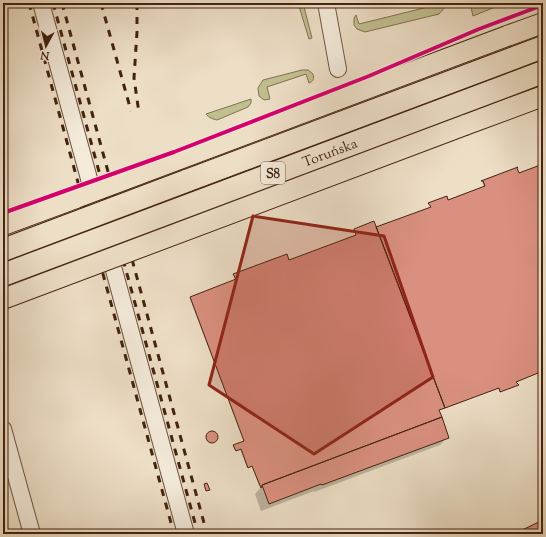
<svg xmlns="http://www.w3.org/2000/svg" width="546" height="537" font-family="'Sorts Mill Goudy',serif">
	<rect width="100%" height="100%" fill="#eddec6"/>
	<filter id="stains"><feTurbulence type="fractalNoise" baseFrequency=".005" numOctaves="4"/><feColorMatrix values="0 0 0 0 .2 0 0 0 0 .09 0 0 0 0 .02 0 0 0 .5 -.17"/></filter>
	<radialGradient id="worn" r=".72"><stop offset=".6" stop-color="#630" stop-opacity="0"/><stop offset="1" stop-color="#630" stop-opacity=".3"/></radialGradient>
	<path fill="#c0bf90" stroke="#82714f" d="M298 3H303L312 38 309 39Z
		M440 3H444C445 8 443 10 439 14L365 32 357 29 354 25V18L356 15 359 24 440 4Z
		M470 3H505L473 16Z
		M302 70H308L313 74C314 79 314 81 309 83L306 74 267 87 270 99 264 100 259 96 258 88 263 80Z
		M251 99V103L248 107 217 120C213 119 209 118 206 114Z"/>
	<path fill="#0003" d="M543 166V371L515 382V386L500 392 498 388 438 411 448 437 440 445 314 492V491L261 511 255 494 264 484 259 486 252 466 247 468 240 449 235 451 233 447 244 442 190 299 235 281 233 276 234 275 289 261 356 236 354 230 355 229H376L431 208 429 204 447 202 484 188 482 182 483 181 516 169 519 175Z
		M206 438a5 5 0 1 1 10 0a5 5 0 1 1-10 0Z"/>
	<path fill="#da9080" stroke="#44230e" d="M543 164V371L516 382 519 385 500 392 499 388 445 408 376 227 431 207 428 203 447 196 448 200 485 186 483 181H481L518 167 517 168 519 173Z
		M374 221 442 400 445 408 439 410 442 417 262 485V487L261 488 252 466 248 468 241 449 236 451 233 445 244 441 190 297 236 279 233 274 287 254 289 260 356 235 354 229Z
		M442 417 449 438 322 485 321 484 269 504 262 485Z
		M206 437a6 6 0 1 1 12 0a6 6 0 1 1-12 0Z
		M207 483 210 490 206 491 204 484Z
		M543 520V534H514L518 532Z"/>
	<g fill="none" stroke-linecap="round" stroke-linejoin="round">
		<defs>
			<path id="minor" d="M41 3 186 534
				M326 3 338 69
				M3 429 32 534"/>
			<path id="major" d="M507 36 543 23
				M465 125 543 96
				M3 225 76 198"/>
			<path id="highway" d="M186 181 543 47"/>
		</defs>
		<use href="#minor" stroke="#6e523c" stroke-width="18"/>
		<use href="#major" stroke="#44230e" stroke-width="22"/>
		<use href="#highway" stroke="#44230e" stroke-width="24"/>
		<use href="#minor" stroke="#f3eada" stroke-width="16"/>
		<use href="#major" stroke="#eddec6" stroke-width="20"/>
		<use href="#highway" stroke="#eddec6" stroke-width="22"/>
		<path stroke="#44230e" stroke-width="3" stroke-dasharray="7 7" stroke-linecap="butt" d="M29 3 174 534
			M53 3 198 534
			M62 3 207 534
			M101 3 131 111
			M137 3V32L134 78 139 113"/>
		<defs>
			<path id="major-bridge" d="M76 198 507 36
				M3 299 465 125"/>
			<g id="highway-bridge">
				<path d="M3 250 186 181"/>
				<path id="s1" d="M3 275 543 72"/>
			</g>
		</defs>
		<use href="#major-bridge" stroke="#44230e" stroke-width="22" stroke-linecap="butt"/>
		<use href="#highway-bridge" stroke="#44230e" stroke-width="24" stroke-linecap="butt"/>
		<use href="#major-bridge" stroke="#eddec6" stroke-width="20"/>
		<use href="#highway-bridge" stroke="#eddec6" stroke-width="22"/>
		<defs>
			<path id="cycleway" d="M3 213 174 152 369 76 479 29 543 5"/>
		</defs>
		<use href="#cycleway" stroke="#f3eada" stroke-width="6"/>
		<use href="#cycleway" stroke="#d6006c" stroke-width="4"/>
	</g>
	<path fill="#8f2418" fill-opacity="0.2" stroke="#8f2418" stroke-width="3" stroke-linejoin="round" d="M253 216 384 236 433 377 314 454 209 385Z"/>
	<g text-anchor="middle" stroke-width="3.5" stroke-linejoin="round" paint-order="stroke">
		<rect fill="#f3eada" stroke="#785f4b" stroke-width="1" x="261" y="162" width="24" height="22" rx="3"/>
		<g font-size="13" font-weight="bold" fill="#44230e">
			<text x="273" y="178">S8</text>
		</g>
		<g font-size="14" fill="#44230e" stroke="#f3eada">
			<text dy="5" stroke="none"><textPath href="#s1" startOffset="349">Toruńska</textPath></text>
		</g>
	</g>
	<rect width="546" height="537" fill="none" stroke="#eddec6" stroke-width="16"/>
	<rect x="4" y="4" width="538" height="529" fill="none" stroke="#44230e" stroke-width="2"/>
	<rect x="8" y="8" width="530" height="521" fill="none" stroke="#44230e"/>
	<g transform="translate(46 46) rotate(187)" stroke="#f3eada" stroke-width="3" paint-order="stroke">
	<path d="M0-3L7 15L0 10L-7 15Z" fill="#44230e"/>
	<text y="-6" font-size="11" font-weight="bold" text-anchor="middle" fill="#44230e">N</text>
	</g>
	<rect width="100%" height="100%" filter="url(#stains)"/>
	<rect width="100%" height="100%" fill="url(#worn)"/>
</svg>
